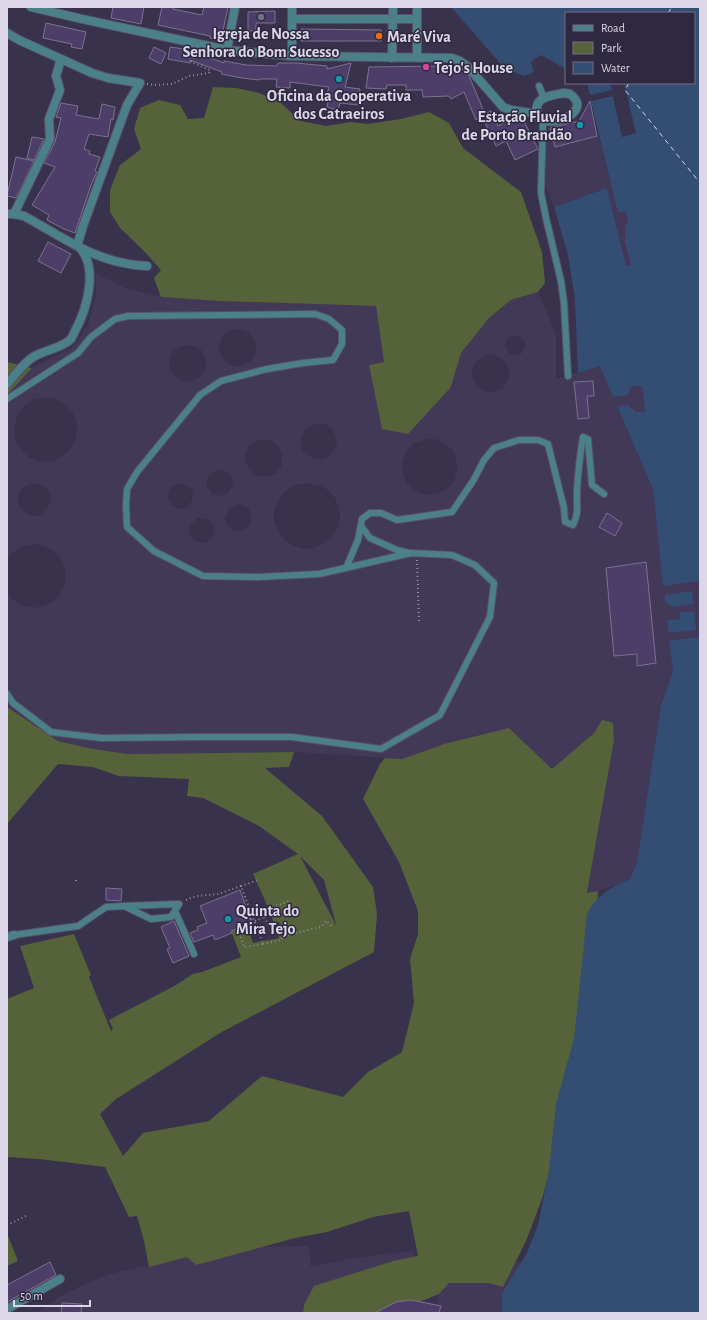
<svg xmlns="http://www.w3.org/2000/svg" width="707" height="1320" font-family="'Alegreya Sans',sans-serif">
	<rect width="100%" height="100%" fill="#39324c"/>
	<path fill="#423959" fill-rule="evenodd" d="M550 128 555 147 599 136 618 212 625 211 628 223 625 243 631 265 626 267 607 188 554 207 546 186V130Z
		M96 274 125 288 161 297 219 301 376 306 384 362 369 365 451 387 461 353 489 318 511 300 538 292 556 334V379L600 366 632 386H642L645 411 636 412 617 407 653 489 663 585 700 581V639H697L696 637 669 641 673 672 661 705 637 863 630 879 611 887 587 894 614 740 602 720 594 733 552 769 509 728 444 744 402 759 299 752 127 754 88 748 59 741 7 707V592L13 600 23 606 33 608 44 606 54 601 61 593 65 582V571L62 560 55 552 45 546 35 544 24 546 18 548 10 555 7 560V395L32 368 73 347 88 325 96 296ZM238 329 244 330 250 333 255 341 256 347 255 354 252 360 245 364 239 366H233L227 363 220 354 219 348 221 338 226 333 231 330ZM515 335 521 337 525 343V347L522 353 516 356 509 353 505 345 508 338ZM187 345 197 347 202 351 205 357 206 363 205 370 200 377 194 380 188 382 182 381 173 375 170 369 169 363 171 354 176 349 181 346ZM490 355 497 356 502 359 507 364 509 370V377L506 384 502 389 496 391 489 392 483 391 478 387 474 382 472 373 473 367 477 361 482 357ZM41 398H52L62 402 71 410 76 420 77 431 76 438 71 448 63 456 53 461 42 462 30 458 22 451 16 442 14 431 17 416 23 407 32 400ZM321 424 327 425 332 429 335 434 337 440 336 447 332 453 328 457 322 459H316L306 454 302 449 301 438 303 433 307 428 312 425ZM262 439 269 440 275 443 279 448 282 454V461L281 467 277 472 271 476 265 477 254 475 249 470 245 461V454L248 448 252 443ZM426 439H435L444 443 452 449 456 458 457 472 454 481 448 488 439 493 429 495 419 493 411 487 405 480 403 473 402 463 405 454 411 446 416 442ZM217 470 226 471 230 474 232 478 233 484 229 492 220 496 212 494 206 485 208 476 211 473ZM32 483 40 484 45 487 49 492 51 497 50 503 47 510 37 516 26 514 19 506 18 501V495L22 488ZM182 483 190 488 193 491V498L189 506 186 508 179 509 171 505 167 497 170 488 178 484ZM307 483 318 485 328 490 336 499 340 515 338 527 332 537 324 544 313 548 305 549 294 546 285 540 278 531 274 520V512L278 501 284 492 296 485ZM239 504 248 508 252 516 250 526 242 531H237L229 528 225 519 228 510 231 507ZM198 518 208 519 214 526 215 530 212 538 205 543 196 542 190 536 189 528 191 524Z
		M497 1240 520 1264 502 1293V1313H37L64 1294 102 1277 121 1271 211 1251 260 1247 309 1246 311 1267 353 1258 413 1251 417 1299 437 1304 446 1250Z"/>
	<path fill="#55623a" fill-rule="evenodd" d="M213 87 236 88 259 93 281 103 300 121 326 126 351 122 368 124 401 119 429 112 449 123 463 148 521 192 542 252 545 283 538 292 511 300 489 318 461 353 451 387 408 434 382 429 369 365 384 362 376 306 219 301 161 297 154 278 161 270 145 252 120 228 110 212V190L120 165 141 149 134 129 140 108 159 100 180 105 188 119 204 118Z
		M7 362 32 368 7 395Z
		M7 707 58 741 88 748 127 754 294 752 289 767 265 768 322 816 373 887 377 914 374 952 220 1033 116 1099 100 1114 123 1156 143 1133 209 1121 262 1076 343 1097 368 1072 402 1052 414 1003 410 959 418 934V911L399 862 363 799 380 764 385 758 402 759 444 744 509 728 552 769 594 733 602 720 613 723 614 740 587 893 598 891 596 931 573 1047 567 1064 555 1118 554 1155 542 1199 526 1241 503 1287 489 1283H449L439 1294 392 1313H303L304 1305 314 1286 393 1261 418 1256 409 1211 373 1217 327 1232 295 1238 196 1265 187 1257 149 1267 144 1241 137 1216 129 1217 105 1167 39 1159 7 1157V999L34 988 20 946 74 934 91 975 89 977 111 1031 113 1029 109 1020 176 985 193 974 202 972 241 957 231 931 246 925 253 943 279 938 275 926 280 925 279 922 274 923 269 911 273 909 272 906 268 907 253 874 298 854 259 826 203 798 187 796 189 779 119 776 93 767 58 764 7 824ZM300 856 324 880 337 928V927Z
		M7 1233 18 1261 7 1266Z"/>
	<path fill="#344d73" d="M451 7H700V581L663 586 653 489 617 406 628 405 636 412 645 411 642 386H632L627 395 613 397 600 366 578 373 575 299 568 255 554 207 607 188 626 266 631 265 625 243V225L628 223 625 211 618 213 591 101 613 96 622 136 635 133 624 83H694V13H566V69L541 55 533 60 531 63 534 72 525 76 505 69Z
		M587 83H610L612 90 590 95Z
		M692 591 693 604 673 607 665 602V595Z
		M694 611 696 630 669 633 667 620 680 619 679 613Z
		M696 637 697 639H700V1313H502V1293L527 1253 538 1225 549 1171 556 1104 574 1039 587 914C598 894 610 888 630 879L637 863 661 705 673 672 669 641Z"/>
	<path fill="#39324c" d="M622 83H624L636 133 622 137 613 96 591 101V99L614 95 624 134 633 132Z"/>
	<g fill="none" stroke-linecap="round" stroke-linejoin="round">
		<path stroke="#cadbf5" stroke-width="1" stroke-dasharray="5 4" stroke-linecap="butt" d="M668 13 672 7
			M629 83 625 90 700 183"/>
	</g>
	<path fill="#4c3e68" stroke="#7b7290" d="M113 7H144L141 24 111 18Z
		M162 7H173V9L202 15 204 7H228L221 40 210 38V36L158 25Z
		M275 11V23H256V31H248V12Z
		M46 23 86 32 82 49 71 47 72 44 43 38Z
		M301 29 381 30V41H301Z
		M154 47 166 53 161 64 149 58Z
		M170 47 192 50V51L224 63V61L246 65 277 66 278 63H296L327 66V69L351 63 345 87 360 89 358 105 340 103 338 110 327 107 328 102 325 101 329 87 290 82V88L276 87 277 79H260L259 80 242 78 221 74 222 72 190 60V63L168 59Z
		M442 66 453 67 458 66 464 71 469 76 485 114 491 111 498 126 517 116 522 117 538 149 515 160 506 141 496 146 482 116 476 120 464 92 451 99 449 96 423 97 422 90H406V85H387L386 89 366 88 369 67Z
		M590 101 597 136 555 147 550 128 579 121Z
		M61 103 78 106 76 115 99 119 102 104 115 107 113 120 111 119 108 137 89 134 84 149 90 151 89 154 100 157 95 171 97 172 91 185 75 233 64 229 47 220 49 215 32 205 55 167 44 163 55 142 61 118 56 117Z
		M32 137 44 139 34 160 27 158Z
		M16 157 34 161 16 198 7 196V195Z
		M48 242 71 254 61 273 38 261Z
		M593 381 594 396H587L589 418 578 419 574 382Z
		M607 513 622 523 615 536 599 527Z
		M646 562 656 663 637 666V654L614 656 606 568Z
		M106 888 122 889 121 901 106 900Z
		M240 890 252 923 231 931 232 933 215 940 213 935 194 942 190 933 198 930 197 927 207 923 200 906Z
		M174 921 189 956 173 963 167 949 170 948 161 927Z
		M50 1262 56 1275 7 1302V1285Z
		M411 1300 441 1306 439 1313H375L396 1302Z
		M62 1303 82 1304 81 1313H61Z"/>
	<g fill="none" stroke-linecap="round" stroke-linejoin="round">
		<defs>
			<path id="service" d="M539 86 544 98
				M543 122 541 193 546 218 561 281 564 303 568 376
				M7 399 78 353 91 337 115 319 128 316 315 314 329 319 342 330V344L333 360 303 363 267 369 221 381 200 395 137 472 127 489 126 505 127 527 154 551 203 576 258 577 319 574 411 553 452 555 475 565 494 583 490 617 440 715 381 749 292 737H202L101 738 51 732 13 703 7 694
				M361 526 370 538 397 550 409 553
				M346 568 358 540 362 519 370 513H381L397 520 452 512 473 481 484 460 494 448 519 440H538L548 444 564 508 565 522 573 525C580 510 576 506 577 491 578 472 580 455 583 437L588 439 592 485 604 494
				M175 911 194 954
				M14 935 78 926 106 907 124 906 151 919 171 917 179 904 124 906"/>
			<path id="pedestrian" d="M7 33 19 40 92 73 108 78 140 83 127 105 83 226 77 246
				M292 56V19
				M14 214 50 139 49 119 60 90 56 76 61 59"/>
			<path id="minor" d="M31 7 82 19 227 50 292 56 452 58 460 61 468 67 503 107 511 110 537 114
				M292 7V19H417
				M417 7V58
				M227 50 235 7
				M392 58 393 7
				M564 93 570 94C599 115 530 137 537 106 539 96 555 95 564 93Z
				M7 214H14L24 216C66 239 98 264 147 266
				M7 384C15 375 25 361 35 356 46 350 62 348 71 339 73 336 74 333 75 331 87 309 99 267 79 247
				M7 937 14 935
				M7 1309 60 1279"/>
		</defs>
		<use href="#service" stroke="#565068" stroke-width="8"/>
		<use href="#pedestrian" stroke="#565068" stroke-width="10"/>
		<use href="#minor" stroke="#565068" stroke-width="10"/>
		<path stroke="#928da2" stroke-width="2" stroke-dasharray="1 3" stroke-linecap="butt" d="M147 84 156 85 172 84 189 76 209 73 210 70 191 62 196 52
			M417 560 419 623
			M76 880V884
			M241 886 258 880
			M186 900 197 896 218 894 241 886 263 944 244 947 238 930
			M249 915 253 924 248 926 250 931 257 929
			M265 917 268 925 279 923
			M255 921 265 917 268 909 289 901
			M263 944 281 940 283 936 321 927 326 921 333 927
			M7 1225 26 1216"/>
		<use href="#service" stroke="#4b808a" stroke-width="6"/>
		<use href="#pedestrian" stroke="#4b808a" stroke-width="8"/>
		<use href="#minor" stroke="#4b808a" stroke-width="8"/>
	</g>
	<circle fill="#6b7280" stroke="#2f2841" stroke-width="1.5" cx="261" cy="17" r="4"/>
	<circle fill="#e8710a" stroke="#2f2841" stroke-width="1.5" cx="379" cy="36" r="4"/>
	<circle fill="#d1479c" stroke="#2f2841" stroke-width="1.5" cx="426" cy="67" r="4"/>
	<g fill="#0f9aa8" stroke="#2f2841" stroke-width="1.5">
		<circle cx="339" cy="79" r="4"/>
		<circle cx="580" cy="125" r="4"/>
		<circle cx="228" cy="919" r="4"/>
	</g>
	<g text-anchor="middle" stroke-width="3" stroke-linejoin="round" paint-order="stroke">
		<g font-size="16" font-weight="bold" fill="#dbd7e8" stroke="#2f2841" text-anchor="start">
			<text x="261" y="39" text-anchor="middle">Igreja de Nossa<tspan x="261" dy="18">Senhora do Bom Sucesso</tspan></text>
			<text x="387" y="42">Maré Viva</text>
			<text x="434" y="73">Tejo's House</text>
			<text x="339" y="101" text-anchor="middle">Oficina da Cooperativa<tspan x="339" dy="18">dos Catraeiros</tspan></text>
			<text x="572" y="122" text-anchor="end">Estação Fluvial<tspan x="572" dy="18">de Porto Brandão</tspan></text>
			<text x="236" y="916">Quinta do<tspan x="236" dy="18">Mira Tejo</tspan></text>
		</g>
	</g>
	<rect width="707" height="1320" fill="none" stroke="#dbd7e8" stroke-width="16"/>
	<rect x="565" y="12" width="130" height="72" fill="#2f2841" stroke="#746e84"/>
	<rect x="573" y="25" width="20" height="6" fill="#4b808a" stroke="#746e84"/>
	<text x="601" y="32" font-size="12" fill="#dbd7e8">Road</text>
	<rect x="573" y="42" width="20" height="12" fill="#55623a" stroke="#746e84"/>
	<text x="601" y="52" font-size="12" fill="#dbd7e8">Park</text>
	<rect x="573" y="62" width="20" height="12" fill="#344d73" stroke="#746e84"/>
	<text x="601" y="72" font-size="12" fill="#dbd7e8">Water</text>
	<path d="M14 1300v6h76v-6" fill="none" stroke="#dbd7e8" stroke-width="2"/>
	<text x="20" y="1300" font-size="12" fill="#dbd7e8" stroke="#2f2841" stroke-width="3" paint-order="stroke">50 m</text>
</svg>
